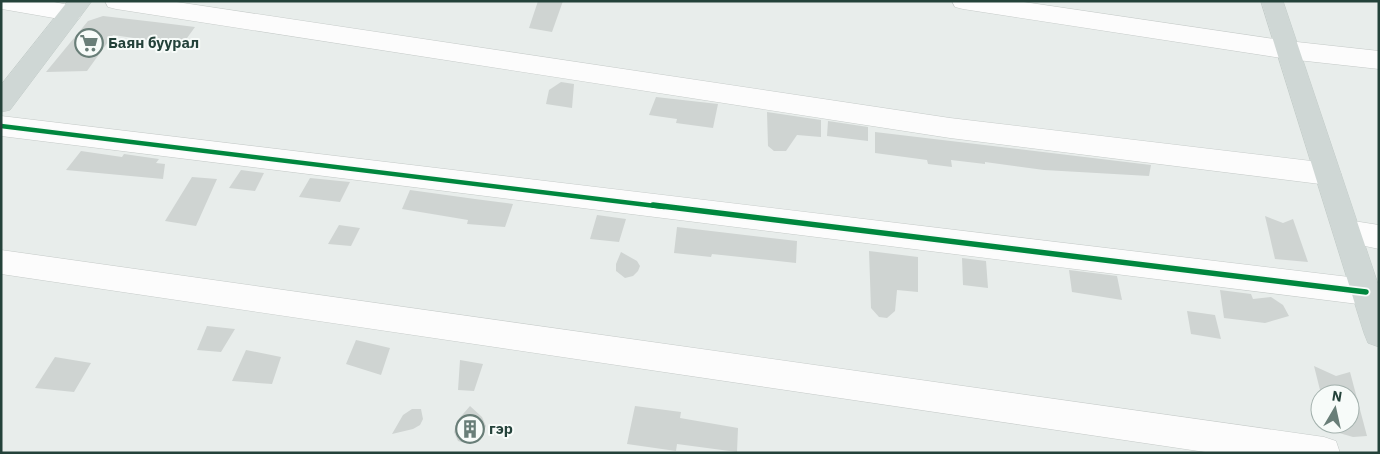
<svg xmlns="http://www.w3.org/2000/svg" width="1380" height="454" font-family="'IBM Plex Sans',sans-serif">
	<rect width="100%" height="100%" fill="#e8edeb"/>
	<path fill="#cfd4d2" d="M538 1H563L552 32 529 28Z
		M103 16 155 22 195 27 182 45 113 35 87 71 46 72 88 21Z
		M561 82 574 84 572 108 546 104 549 90Z
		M656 97 718 104 713 128 676 123 677 119 649 115Z
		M767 112 821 120V137L797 135 786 151H774L768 146Z
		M828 121 868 127V141L827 136Z
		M875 132 1151 165 1149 176 1044 170 985 162V164L951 160 952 167 928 164 927 160 875 153Z
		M81 151 122 157 124 154 159 159 156 163 165 164 163 179 66 170Z
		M241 170 264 173 255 191 229 188Z
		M192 177 217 179 196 226 165 221Z
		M310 178 350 182 340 202 299 197Z
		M410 190 475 199 513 204 505 227 467 224 468 220 402 209Z
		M597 215 626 219 619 242 590 239Z
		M1265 216 1283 223 1293 219 1308 262 1275 259Z
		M339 225 360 228 351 246 328 244Z
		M677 227 797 241 796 263 712 254 711 257 674 253Z
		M869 251 918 257V292L897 290 895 311 887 318 879 317 871 308Z
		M621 252 637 261 640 266 638 271 633 276 625 278 616 271V264Z
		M962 258 986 261 988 288 963 285Z
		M1069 270 1117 276 1122 300 1072 292Z
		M1220 290 1251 294 1253 299 1271 297 1283 305 1289 316 1265 323 1224 318Z
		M1187 311 1215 315 1221 339 1191 334Z
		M207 326 235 329 221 352 197 350Z
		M356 340 390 348 381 375 346 364Z
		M246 350 281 357 272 384 232 381Z
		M55 357 91 363 74 392 35 388Z
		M460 360 483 364 474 391 458 390Z
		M1314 366 1336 376 1350 372 1367 436 1353 437 1329 430 1328 424H1350V394H1321Z
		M470 406 482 417 486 426 482 436 468 444 458 441 454 432 457 421Z
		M635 406 681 412 680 418 738 428 737 452 677 444 676 451 627 444Z
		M412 409H421L423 419 420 425 413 429 392 434 403 415Z"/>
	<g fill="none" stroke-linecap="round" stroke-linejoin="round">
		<defs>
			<path id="minor" d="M1 1H49L79 7 82 13 79 19 71 21 2 9Z
				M105 1H170L950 118 1328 163 1337 166 1341 174 1337 182 1328 185 950 138 116 9 108 7Z
				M952 1H1017L1288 41 1379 51V69L1288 59 963 9 955 7Z
				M1 116 1366 279 1376 283 1379 288 1376 301 1366 305 1 136Z
				M1347 220 1379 225V249L1337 240 1333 232 1337 224Z
				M1 250 1324 437 1336 441 1340 453H1212L1 274Z"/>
			<path id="major" d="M68 1H92L10 110 1 112V85Z
				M1261 1H1283L1379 287V347L1368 343 1364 333Z"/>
		</defs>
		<use href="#minor" stroke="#c5cac8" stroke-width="1"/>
		<use href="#major" stroke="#c3ccc9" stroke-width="1"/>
		<use href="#minor" fill="#fcfcfc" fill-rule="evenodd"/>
		<use href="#major" fill="#cfd7d5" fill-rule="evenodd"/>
		<defs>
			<path id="cycleway-far1" d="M1 126 664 207"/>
			<path id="cycleway" d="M653 205 1366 292"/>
		</defs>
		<use href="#cycleway-far1" stroke="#f7fbf9" stroke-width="7"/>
		<use href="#cycleway" stroke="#f7fbf9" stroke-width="9"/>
		<use href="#cycleway-far1" stroke="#00873e" stroke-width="4.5"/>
		<use href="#cycleway" stroke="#00873e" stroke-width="5.5"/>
	</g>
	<defs>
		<symbol id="supermarket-ring" viewBox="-11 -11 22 22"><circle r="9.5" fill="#f7fbf9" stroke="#697e78" stroke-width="1.5"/><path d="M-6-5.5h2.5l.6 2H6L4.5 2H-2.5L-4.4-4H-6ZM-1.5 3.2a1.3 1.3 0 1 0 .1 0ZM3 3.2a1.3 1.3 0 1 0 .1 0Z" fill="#697e78"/></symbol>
		<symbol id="building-ring" viewBox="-11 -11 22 22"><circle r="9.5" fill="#f7fbf9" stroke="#697e78" stroke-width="1.5"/><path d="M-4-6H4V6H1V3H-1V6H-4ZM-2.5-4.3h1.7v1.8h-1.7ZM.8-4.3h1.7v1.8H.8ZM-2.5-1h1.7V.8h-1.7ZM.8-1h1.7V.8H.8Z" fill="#697e78"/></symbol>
	</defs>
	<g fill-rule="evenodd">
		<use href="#supermarket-ring" x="73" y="27" width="32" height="32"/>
		<use href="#building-ring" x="454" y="413" width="32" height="32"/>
	</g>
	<g text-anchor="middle" stroke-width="4" stroke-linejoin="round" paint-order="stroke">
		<g font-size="15" font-weight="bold" fill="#24423a" stroke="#f7fbf9" text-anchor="start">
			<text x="108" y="48">Баян буурал</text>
			<text x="489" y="434">гэр</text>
		</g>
	</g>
	<rect width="1380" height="454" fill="none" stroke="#24423a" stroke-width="5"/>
	<g transform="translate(1335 409) rotate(9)"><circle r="24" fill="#f7fbf9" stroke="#a3b1ad"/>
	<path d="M0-4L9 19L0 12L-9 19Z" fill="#697e78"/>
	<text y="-8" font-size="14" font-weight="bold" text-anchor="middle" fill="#24423a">N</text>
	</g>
</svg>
